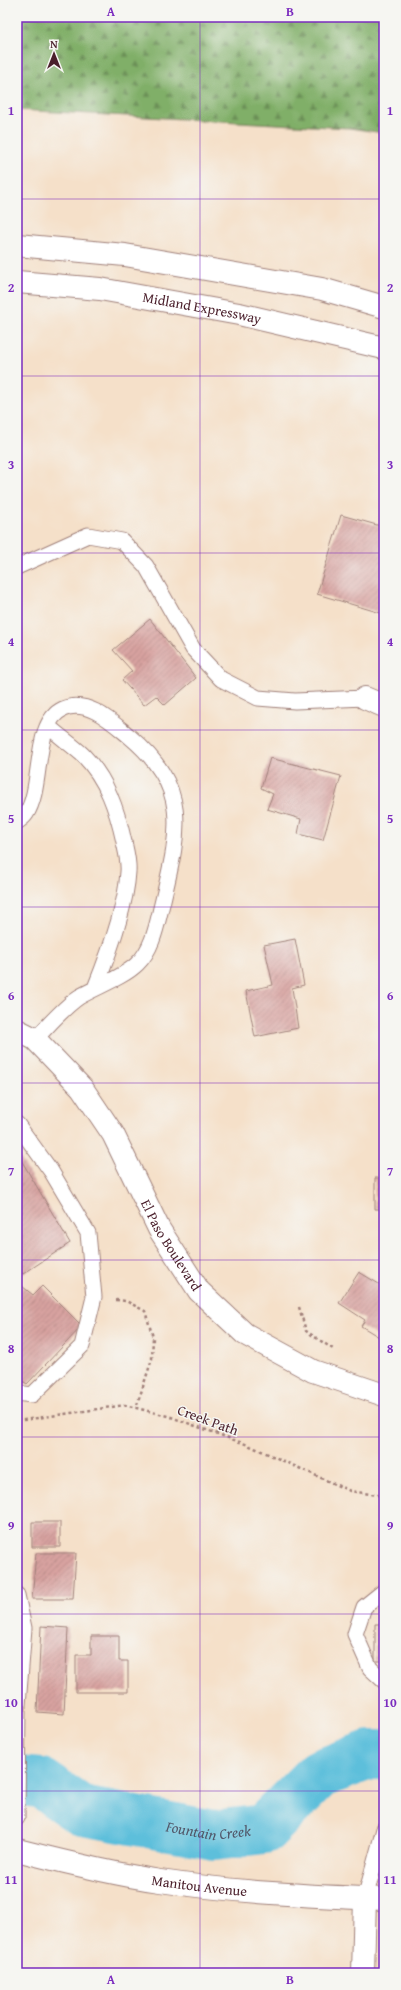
<svg xmlns="http://www.w3.org/2000/svg" width="401" height="1990" font-family="'Gentium Book Plus',serif">
	<defs>
		<pattern id="forest-firs" width="22" height="20" patternUnits="userSpaceOnUse"><rect width="22" height="20" fill="#80af68"/><path d="M5 1l3.5 6h-7zM16 11l3.5 6h-7z" fill="#6b8e56"/></pattern>
		<pattern id="building-hatch" width="6" height="6" patternUnits="userSpaceOnUse"><rect width="6" height="6" fill="#d8a3a0"/><path d="M-1 1l2-2M0 6l6-6M5 7l2-2" fill="none" stroke="#b18483"/></pattern>
	</defs>
	<rect width="100%" height="100%" fill="#f6f6f2"/>
	<filter id="ink" filterUnits="userSpaceOnUse"><feTurbulence type="fractalNoise" baseFrequency=".025" numOctaves="2"/><feDisplacementMap in="SourceGraphic" scale="8" xChannelSelector="R" yChannelSelector="G"/><feConvolveMatrix kernelMatrix="1 2 1 2 8 2 1 2 1" color-interpolation-filters="sRGB"/></filter>
	<filter id="wash" filterUnits="userSpaceOnUse"><feTurbulence type="fractalNoise" baseFrequency=".012" numOctaves="4" result="noise"/><feDisplacementMap in="SourceGraphic" scale="16" xChannelSelector="R" yChannelSelector="G"/><feGaussianBlur stdDeviation="0.9" result="paint"/><feColorMatrix in="noise" values="0 0 0 0 0 0 0 0 0 0 0 0 0 0 0 0 0 1.4 0 .05"/><feComposite in="paint" operator="in"/></filter>
	<g filter="url(#wash)">
		<rect width="100%" height="100%" fill="#f5e0c9"/>
		<path fill="url(#forest-firs)" stroke="#65674a" d="M17 17H384V133L349 128 17 110Z"/>
		<g fill="none" stroke-linecap="round" stroke-linejoin="round">
			<path stroke="#5dbfdb" stroke-width="50" id="s1" d="M17 1781 41 1783 82 1811 214 1835 264 1829 319 1774 369 1755H384"/>
		</g>
		<g id="blocks">
			<path fill="url(#building-hatch)" d="M341 515 384 527V614L317 594Z
				M150 619 196 678 165 705 156 696 144 705 122 680 132 671 113 650Z
				M270 758 341 776 323 840 298 834 301 819 267 809 273 794 261 788Z
				M295 939 304 985 292 988 298 1028 255 1037 246 991 273 985 264 945Z
				M17 1153 70 1243 23 1274 17 1267Z
				M375 1178H384V1209H375Z
				M359 1272 384 1287V1340L361 1326 365 1320 339 1303Z
				M17 1282 33 1295 42 1286 82 1326 27 1384 17 1377Z
				M32 1522H60V1547H32Z
				M36 1553H76L73 1599H32Z
				M375 1624H384V1661H375Z
				M41 1626 68 1628 64 1714 37 1712Z
				M91 1636H119V1661H128V1692H76V1655H91Z"/>
		</g>
	</g>
	<g filter="url(#ink)">
		<use href="#blocks" fill-opacity="0" stroke="#a0807a" stroke-width="1"/>
		<g fill="none" stroke-linecap="round" stroke-linejoin="round">
			<defs>
				<path id="service" d="M17 567 88 535 122 541 146 566 193 649 221 679 258 698 295 701 365 698
					M48 726C59 736 72 745 83 755 107 779 117 810 124 842 126 851 129 862 128 872 126 907 108 956 95 988
					M17 822C20 820 24 817 26 814 44 788 32 723 63 709 87 698 112 722 129 736 192 789 179 832 162 904 157 924 153 949 137 964 124 977 96 987 79 997 64 1007 48 1026 35 1039
					M17 1124 51 1171 88 1233 94 1297 82 1346 32 1395 17 1393
					M384 1591 364 1607 355 1634 370 1668 384 1681
					M17 1595 24 1628 18 1705 17 1818
					M365 1898 384 1829"/>
				<path id="minor" d="M365 698 384 706
					M363 1973 365 1898"/>
				<g id="tertiary">
					<path id="s2" d="M17 1030 35 1039 82 1088 113 1134 159 1229 199 1291 245 1334 313 1371 384 1395"/>
				</g>
				<g id="secondary">
					<path id="s3" d="M17 1850C64 1862 112 1874 160 1881 234 1892 309 1896 384 1899"/>
				</g>
				<g id="trunk">
					<path d="M17 245 125 255 322 289 384 307"/>
					<path id="s4" d="M17 282 100 289 239 314 384 348"/>
				</g>
			</defs>
			<use href="#service" stroke="#a0807a" stroke-width="17"/>
			<use href="#minor" stroke="#a0807a" stroke-width="24"/>
			<use href="#tertiary" stroke="#a0807a" stroke-width="24"/>
			<use href="#secondary" stroke="#a0807a" stroke-width="24"/>
			<use href="#trunk" stroke="#a0807a" stroke-width="24"/>
			<path stroke="#a0807a" stroke-width="2.5" stroke-dasharray="3 3" stroke-linecap="butt" d="M116 1300 126 1301 145 1311 153 1337 152 1359 136 1408
				M299 1307 306 1331 333 1349V1351
				M17 1421 125 1405 171 1417 248 1445 350 1491 384 1496"/>
			<use href="#service" stroke="#fff" stroke-width="15"/>
			<use href="#minor" stroke="#fff" stroke-width="22"/>
			<use href="#tertiary" stroke="#fff" stroke-width="22"/>
			<use href="#secondary" stroke="#fff" stroke-width="22"/>
			<use href="#trunk" stroke="#fff" stroke-width="22"/>
		</g>
	</g>
	<path fill="none" stroke="#7b2cbf" stroke-width="1" stroke-opacity="0.55" d="M200 17V1973M17 199H384M17 376H384M17 553H384M17 730H384M17 907H384M17 1083H384M17 1260H384M17 1437H384M17 1614H384M17 1791H384"/>
	<g text-anchor="middle" stroke-width="3" stroke-linejoin="round" paint-order="stroke">
		<g font-size="14" fill="#4a1f2b" stroke="#f6f6f2">
			<text dy="5" stroke="none"><textPath href="#s4" startOffset="187">Midland Expressway</textPath></text>
			<text dy="5" stroke="none"><textPath href="#s2" startOffset="269">El Paso Boulevard</textPath></text>
			<text transform="translate(208 1420) rotate(20)" y="5">Creek Path</text>
			<text dy="5" stroke="none"><textPath href="#s3" startOffset="186">Manitou Avenue</textPath></text>
		</g>
		<g font-size="15" font-style="italic" fill="#515769" stroke="#f6f6f2">
			<text dy="5" stroke="none"><textPath href="#s1" startOffset="202">Fountain Creek</textPath></text>
		</g>
	</g>
	<rect width="401" height="1990" fill="none" stroke="#f6f6f2" stroke-width="44"/>
	<g transform="translate(54 54)" stroke="#f6f6f2" stroke-width="3" paint-order="stroke">
	<path d="M0-3L7 15L0 10L-7 15Z" fill="#4a1f2b"/>
	<text y="-6" font-size="11" font-weight="bold" text-anchor="middle" fill="#4a1f2b">N</text>
	</g>
	<rect x="22" y="22" width="357" height="1946" fill="none" stroke="#7b2cbf" stroke-width="1.5"/>
	<g font-size="13" text-anchor="middle" font-weight="bold" fill="#7b2cbf">
		<text x="111" y="16">A</text>
		<text x="290" y="16">B</text>
		<text x="11" y="115">1</text>
		<text x="390" y="115">1</text>
		<text x="11" y="292">2</text>
		<text x="390" y="292">2</text>
		<text x="11" y="469">3</text>
		<text x="390" y="469">3</text>
		<text x="11" y="646">4</text>
		<text x="390" y="646">4</text>
		<text x="11" y="823">5</text>
		<text x="390" y="823">5</text>
		<text x="11" y="1000">6</text>
		<text x="390" y="1000">6</text>
		<text x="11" y="1176">7</text>
		<text x="390" y="1176">7</text>
		<text x="11" y="1353">8</text>
		<text x="390" y="1353">8</text>
		<text x="11" y="1530">9</text>
		<text x="390" y="1530">9</text>
		<text x="11" y="1707">10</text>
		<text x="390" y="1707">10</text>
		<text x="11" y="1884">11</text>
		<text x="390" y="1884">11</text>
		<text x="111" y="1984">A</text>
		<text x="290" y="1984">B</text>
	</g>
</svg>
